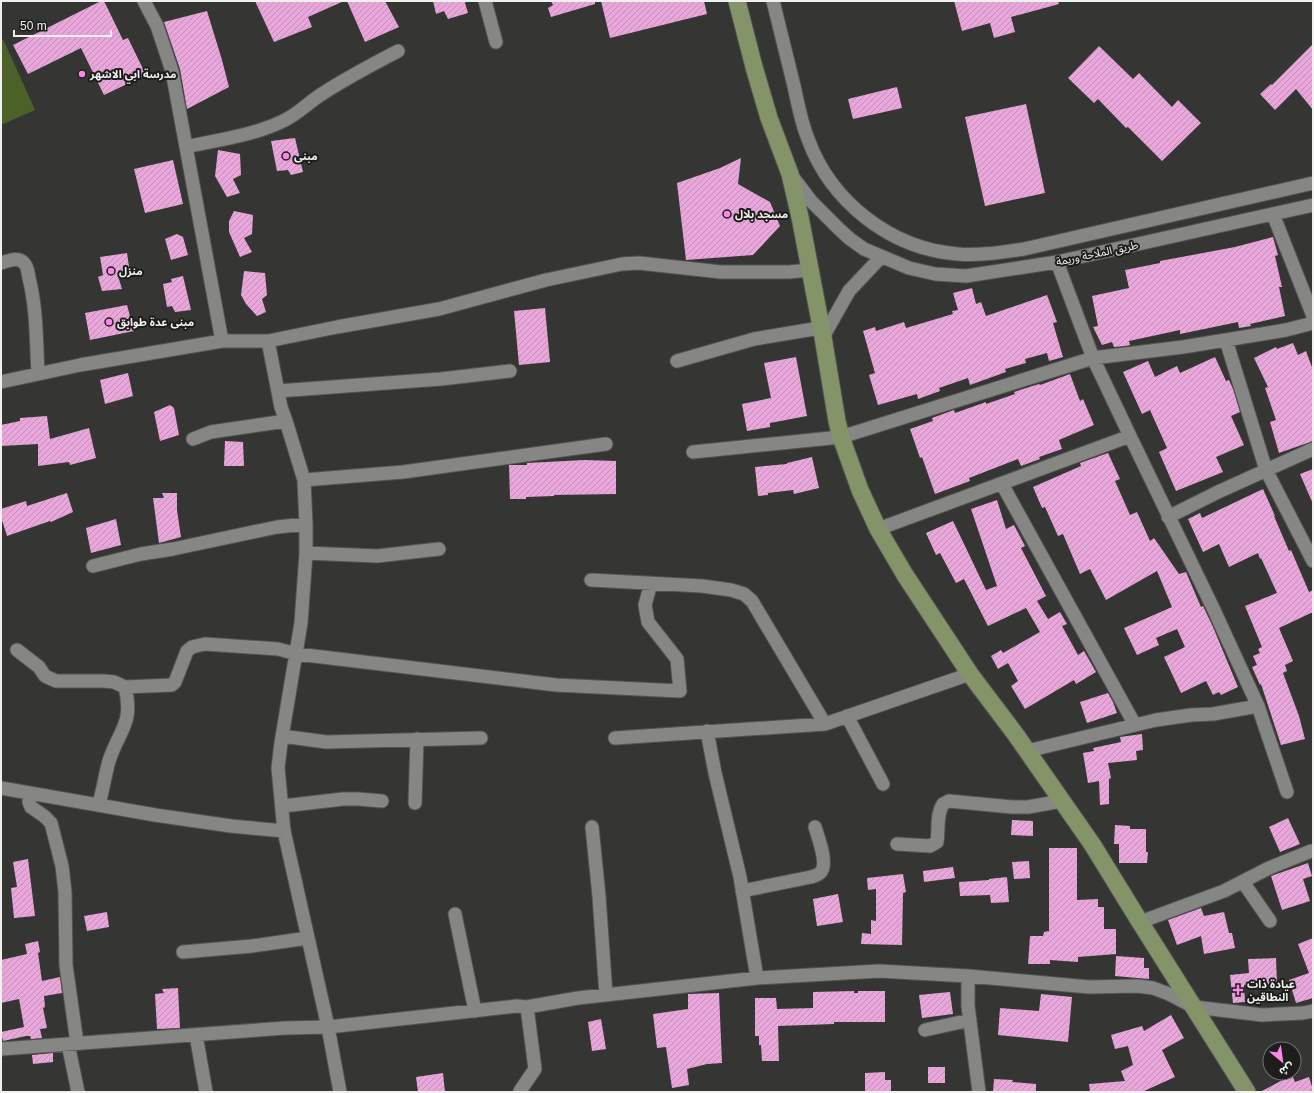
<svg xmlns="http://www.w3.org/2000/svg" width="1314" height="1093" font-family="Helvetica,'Noto Sans Arabic',sans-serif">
	<defs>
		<pattern id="building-hatch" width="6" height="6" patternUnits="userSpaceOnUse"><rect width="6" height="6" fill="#e8a6da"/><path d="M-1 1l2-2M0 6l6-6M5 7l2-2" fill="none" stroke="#c08eb6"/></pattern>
	</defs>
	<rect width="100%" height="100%" fill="#353633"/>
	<path fill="#4c6127" d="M3 39 35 110 1 125V40Z"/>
	<path fill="url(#building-hatch)" d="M101 1H104L123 40 128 38 146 75 104 95 81 48 28 74 13 45Z
		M255 1H344L308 17 312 27 274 42Z
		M347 1H385L399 27 365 42Z
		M433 1H467L465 3 468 13 448 19 444 11 436 14Z
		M551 1H595V4L551 17 548 8 553 5Z
		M601 1H704L707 14 610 38Z
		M954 1H1058L1059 4 1011 17 1015 32 994 38 990 23 962 31Z
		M207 11 222 60 229 87 187 109 180 69 164 22Z
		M1313 44V110L1296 89 1275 110 1260 94 1271 84 1272 85Z
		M1099 46 1133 79 1139 73 1172 107 1178 100 1201 123 1162 161 1128 127 1126 128 1098 99 1094 103 1068 78Z
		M897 87 902 108 853 119 848 99Z
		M1026 104 1045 193 985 206 965 117Z
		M295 138 303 172 291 175 288 170 277 171 271 141Z
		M218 150 240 154 241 175 233 179 240 193 227 197 215 176Z
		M741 158 738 184 770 202 780 226 753 255 686 260 677 183 720 168Z
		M173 160 183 204 145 213 134 169Z
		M234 211 253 215 252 234 244 238 252 252 240 257 229 232V221Z
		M177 234 183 237 188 255 171 260 165 239Z
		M1273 237 1278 255 1275 256 1282 287H1279L1285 316 1250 324 1251 326 1239 328 1238 322 1180 334V330L1129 341 1130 345 1125 346 1114 347 1112 342 1102 345 1093 327 1098 326 1092 296 1129 288 1125 270 1160 263V261L1235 247Z
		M127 253 130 273 118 276 122 289 102 291 98 277 103 275 100 257Z
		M244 271 265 273 267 295 262 299 266 312 257 316 246 304 241 295Z
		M183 276 191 310 175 312 172 306 167 307 163 284 172 282 171 279Z
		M972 288 976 304 981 302 986 316 1047 295 1057 322 1053 323 1063 357 1049 361 1047 353 1025 359 1026 363 1005 369 1006 372 970 385 968 378 939 388 940 391 918 399 917 394 878 405 869 375 875 373 863 331 875 327 876 331 904 322 906 328 953 314 952 311 958 310 953 293Z
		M127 305 134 331 90 340 85 313Z
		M545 308 550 362 519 365 514 311Z
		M1293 343 1298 355 1306 351 1313 370V441L1279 453 1270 422 1276 420 1265 388 1268 387 1254 358 1276 347 1277 349Z
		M796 357 807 416 770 423V427L747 431 742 404 771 398 764 363Z
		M1215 357 1226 381 1229 380 1233 389 1240 412 1231 416 1244 445 1216 457 1223 472 1176 491 1159 452 1167 448 1150 410 1142 414 1123 372 1148 361 1155 377 1177 366 1180 373Z
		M128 373 133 396 105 404 100 380Z
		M1070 374 1080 401 1083 399 1094 425 1059 440 1062 449 1039 457 1040 459 1021 466 1018 459 969 478 970 481 935 494 922 457 920 458 910 429 933 421 932 418 954 410 955 413 986 402V404L1015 394 1014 392 1039 384 1040 385Z
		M170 405 174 408 179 435 160 441 154 412Z
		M47 416 50 439 89 428 96 458 70 465 69 462 38 466V444L1 446V425L20 421V418Z
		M225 441 243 442 244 466H224Z
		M1108 453 1120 479 1115 481 1130 515 1137 512 1150 541 1154 538 1179 574 1186 572 1201 607 1203 606 1213 627 1238 687 1221 695 1219 692 1213 695 1206 681 1181 693 1164 657 1185 647 1177 629 1156 638 1159 645 1137 655 1124 628 1172 607 1157 571 1106 600 1090 569 1080 574 1063 534 1058 536 1045 507 1042 508 1033 487 1081 466 1080 463Z
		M812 457 819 488 794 494 793 490 768 493V495L758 496 755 467 787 464V463Z
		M584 460 616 461V494L554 495V496L526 497V499H510L509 465H527V463Z
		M1313 469V504L1300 474Z
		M1263 489 1275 516H1274L1289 551 1291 550 1309 592 1313 590V612L1279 628 1293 661 1285 665 1287 671 1283 673 1299 716 1305 739 1281 745 1261 684 1260 685 1252 667 1257 665 1253 656 1260 653 1258 649 1262 647 1245 606 1277 593 1261 558 1260 559 1258 553 1229 567 1219 544 1203 552 1188 519 1200 513 1202 518Z
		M67 493 73 512 51 522 50 521 7 536 1 517V509L26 501 27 506Z
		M162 493H177V510L181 537 159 543 153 498H164Z
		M997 500 1006 529 1014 525 1025 546 1021 548 1046 596 1037 601 1048 619 1060 612 1067 624 1062 626 1078 655 1084 651 1096 672 1076 684 1074 680 1025 709 1011 686 1018 681 1008 663 998 669 991 656 1001 650 1003 653 1040 632 1026 608 988 626 964 579 956 583 940 553 936 555 926 533 953 521 986 590 997 586 971 509Z
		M116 519 121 545 91 553 86 528Z
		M1108 693 1113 702 1117 713 1087 723 1080 702Z
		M1142 734 1143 750 1136 751 1137 760 1108 763 1111 778 1109 779V804L1100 805 1099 781 1088 783 1083 753 1094 751 1093 748 1121 742 1120 737Z
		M1288 818 1300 844 1280 852 1269 827Z
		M1012 820 1033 821V836L1011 835Z
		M1115 825 1130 826V829H1146V852H1148L1147 863H1119V844H1114Z
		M1049 848H1077V900L1098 899V907H1104V929H1116V954L1078 957V962L1050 960V964H1028L1030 936H1043L1044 932 1049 931Z
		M28 859 35 916 14 918 11 888 17 887 13 862Z
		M1029 861 1030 878 1014 879 1012 862Z
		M1308 863 1312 876 1303 879 1310 901 1282 910 1271 876Z
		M953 867 955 878 924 882 923 871Z
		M903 874 906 892 903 893 902 945 861 944 862 933 871 934V920L876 921V889L868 890 867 878Z
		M1007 877 1009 902 991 903 990 895 960 896 959 882 989 880V879Z
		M838 894 843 922 817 926 813 899Z
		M1201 908 1204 916 1224 912 1229 933H1232L1235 948 1204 954 1201 936 1177 945 1168 920Z
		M107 912 109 927 87 931 84 916Z
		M1313 938V998L1296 1003 1289 980 1309 973 1298 944Z
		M38 941 40 952 38 953 42 981 60 977 62 993 44 996 45 1007 43 1008 47 1028 40 1029 42 1038 31 1039 30 1036H26L3 1041 1 1032 24 1027 19 999 1 1003V960L27 954 25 944Z
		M1116 956 1144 958V968H1149V979L1115 976Z
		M1276 958 1277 984 1244 985 1245 1002 1233 1003 1230 975 1249 973 1248 959Z
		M178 988 180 1028 157 1029 155 994 164 993 162 989Z
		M854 991V993H858V991H885V1022H834V1024L778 1026 779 1061H762L761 1045H759V1036H755V998H776L777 1009 813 1008V992Z
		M950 992 953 1014 922 1018 919 995Z
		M719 993 722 1063 707 1064 687 1069 689 1085 672 1088 666 1047 657 1048 653 1014 688 1009V994Z
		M1041 994 1072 997 1068 1042 998 1035 1000 1008 1039 1011Z
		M1171 1015 1184 1038 1162 1050 1175 1077 1142 1092H1090L1089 1084 1125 1081 1121 1071 1133 1065 1128 1046 1115 1049 1111 1035 1142 1026 1144 1031Z
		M601 1019 606 1049 592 1051 588 1022Z
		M53 1053V1062L33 1064 32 1055Z
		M928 1067H945V1083H928Z
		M885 1072V1080H891V1092H865V1073Z
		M443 1073 445 1092H418L416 1077Z
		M1292 1075 1295 1082 1309 1077 1313 1090 1308 1092H1260Z
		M994 1079 1013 1080 1012 1082 1036 1084V1092H993Z"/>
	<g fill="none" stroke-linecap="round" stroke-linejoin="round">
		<defs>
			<path id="minor" d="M144 1 157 26 172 71 222 341
				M485 1 496 42
				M773 1C780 29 787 58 794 86 798 104 801 122 808 139 831 202 891 249 958 254 980 256 1002 252 1024 249L1313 183
				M186 147C217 140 255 135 283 121 296 115 305 106 316 98 342 80 370 66 398 51
				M792 176 811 201 838 228 850 239 864 249 909 268 935 274 966 276 1057 262 1313 205
				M1273 214 1313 316
				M1 263C8 261 18 256 24 263 28 267 28 273 29 278 37 310 36 340 38 373
				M823 337 849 291 881 257
				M1226 340 1266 470 1313 561
				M268 341 281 407 286 421 304 480 306 524V553L301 623 281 743 278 768 284 831 328 1027 340 1092
				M677 361 754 339 820 328
				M1 382 80 365 222 341H268L337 327 439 309 546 280 622 264 639 263 721 272H789L810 270
				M278 391 441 379 510 371
				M1130 436 1214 610 1258 706 1287 792
				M193 439 211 432 286 421
				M693 452 841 437 1093 358 1183 347 1286 330 1313 323
				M304 480 403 472 606 444
				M1002 484 1135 725
				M1168 517 1218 492 1313 449
				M878 529 1130 436 1093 358 1057 262
				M306 553 377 556 439 549
				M93 566 141 554 173 549 277 527 306 524
				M591 580 702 586 731 590 744 594 752 601 825 724 970 674
				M17 650 39 667 45 676 56 681H104L114 682 125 687 172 685 175 682 187 651 192 647 205 644 278 649 297 654 556 685 680 691 677 659 648 622 645 605 651 583
				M847 716 883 784
				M707 731 715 773 740 877 757 978
				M282 736 326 742 481 738
				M615 738 825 724
				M1027 751 1156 720 1191 715 1213 714 1258 706
				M1 788 155 815 231 826 284 831
				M30 793 29 802 31 807 44 816 51 823 62 866 65 892 66 965 77 1043
				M415 803 417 739
				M99 804C103 790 105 775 109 761 119 730 134 724 125 687
				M283 806 343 799H358L382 801
				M592 827 599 896 606 995
				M897 844 930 846 937 842C939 829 936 815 943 804L949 801 1012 807H1028L1062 801
				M1243 882 1270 921
				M742 891 811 877C814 876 818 875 820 873 829 865 818 837 815 827
				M455 914 475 1011
				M1140 922 1224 891 1269 868 1311 851
				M183 952 252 946 308 938
				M968 976V1006L979 1092
				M925 1030 970 1020
				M196 1035 206 1092
				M68 1044 78 1092
				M1 1049 285 1028 328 1027 517 1006 527 1007 578 998 757 978 879 971 968 976 1089 987 1137 986 1153 988 1169 994 1194 1007 1262 1015 1303 1013 1313 1011
				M520 1091 535 1069 527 1007"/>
			<path id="major" d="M737 1 754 67 769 118 790 174 800 217 823 337 837 421 841 437 860 490 878 529 905 575 970 674 1016 735 1092 844 1140 922 1247 1092"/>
		</defs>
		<use href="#minor" stroke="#545552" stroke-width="15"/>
		<use href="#major" stroke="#545552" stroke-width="19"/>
		<use href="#minor" stroke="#868784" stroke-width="13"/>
		<use href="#major" stroke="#839468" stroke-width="17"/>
	</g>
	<g fill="#fb87e6" stroke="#1d1d1c" stroke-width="1.5">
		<circle cx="82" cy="74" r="4"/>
		<circle cx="286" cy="156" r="4"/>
		<circle cx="727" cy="214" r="4"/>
		<circle cx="111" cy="271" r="4"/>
		<circle cx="109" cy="322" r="4"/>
		<path d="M1236 984h4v4h4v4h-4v4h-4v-4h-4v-4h4z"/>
	</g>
	<g text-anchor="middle" stroke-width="4" stroke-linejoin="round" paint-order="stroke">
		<g font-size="11" font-weight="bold" fill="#f0f1ef" stroke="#1d1d1c" text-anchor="start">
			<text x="90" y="78">مدرسة ابي الاشهر</text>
			<text x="294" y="160">مبنى</text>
			<text x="735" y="218">مسجد بلال</text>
			<text x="119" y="275">منزل</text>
			<text x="117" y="326">مبنى عدة طوابق</text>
			<text x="1247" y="988">عيادة ذات<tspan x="1247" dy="13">النطاقين</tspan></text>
		</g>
		<g font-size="11" fill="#f0f1ef" stroke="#1d1d1c">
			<text transform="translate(1097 253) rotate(-12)" y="4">طريق الملاحة وريمة</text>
		</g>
	</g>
	<rect width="1314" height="1093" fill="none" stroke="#f0f1ef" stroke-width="4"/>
	<g transform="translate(1282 1061) rotate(151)"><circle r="19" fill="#1d1d1c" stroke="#717270"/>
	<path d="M0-3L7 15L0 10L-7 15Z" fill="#fb87e6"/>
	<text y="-6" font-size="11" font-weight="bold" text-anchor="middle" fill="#f0f1ef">ش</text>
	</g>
	<path d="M14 30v6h97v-6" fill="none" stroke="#f0f1ef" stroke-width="2"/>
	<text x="20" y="30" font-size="12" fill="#f0f1ef" stroke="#1d1d1c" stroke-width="3" paint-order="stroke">50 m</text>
</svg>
